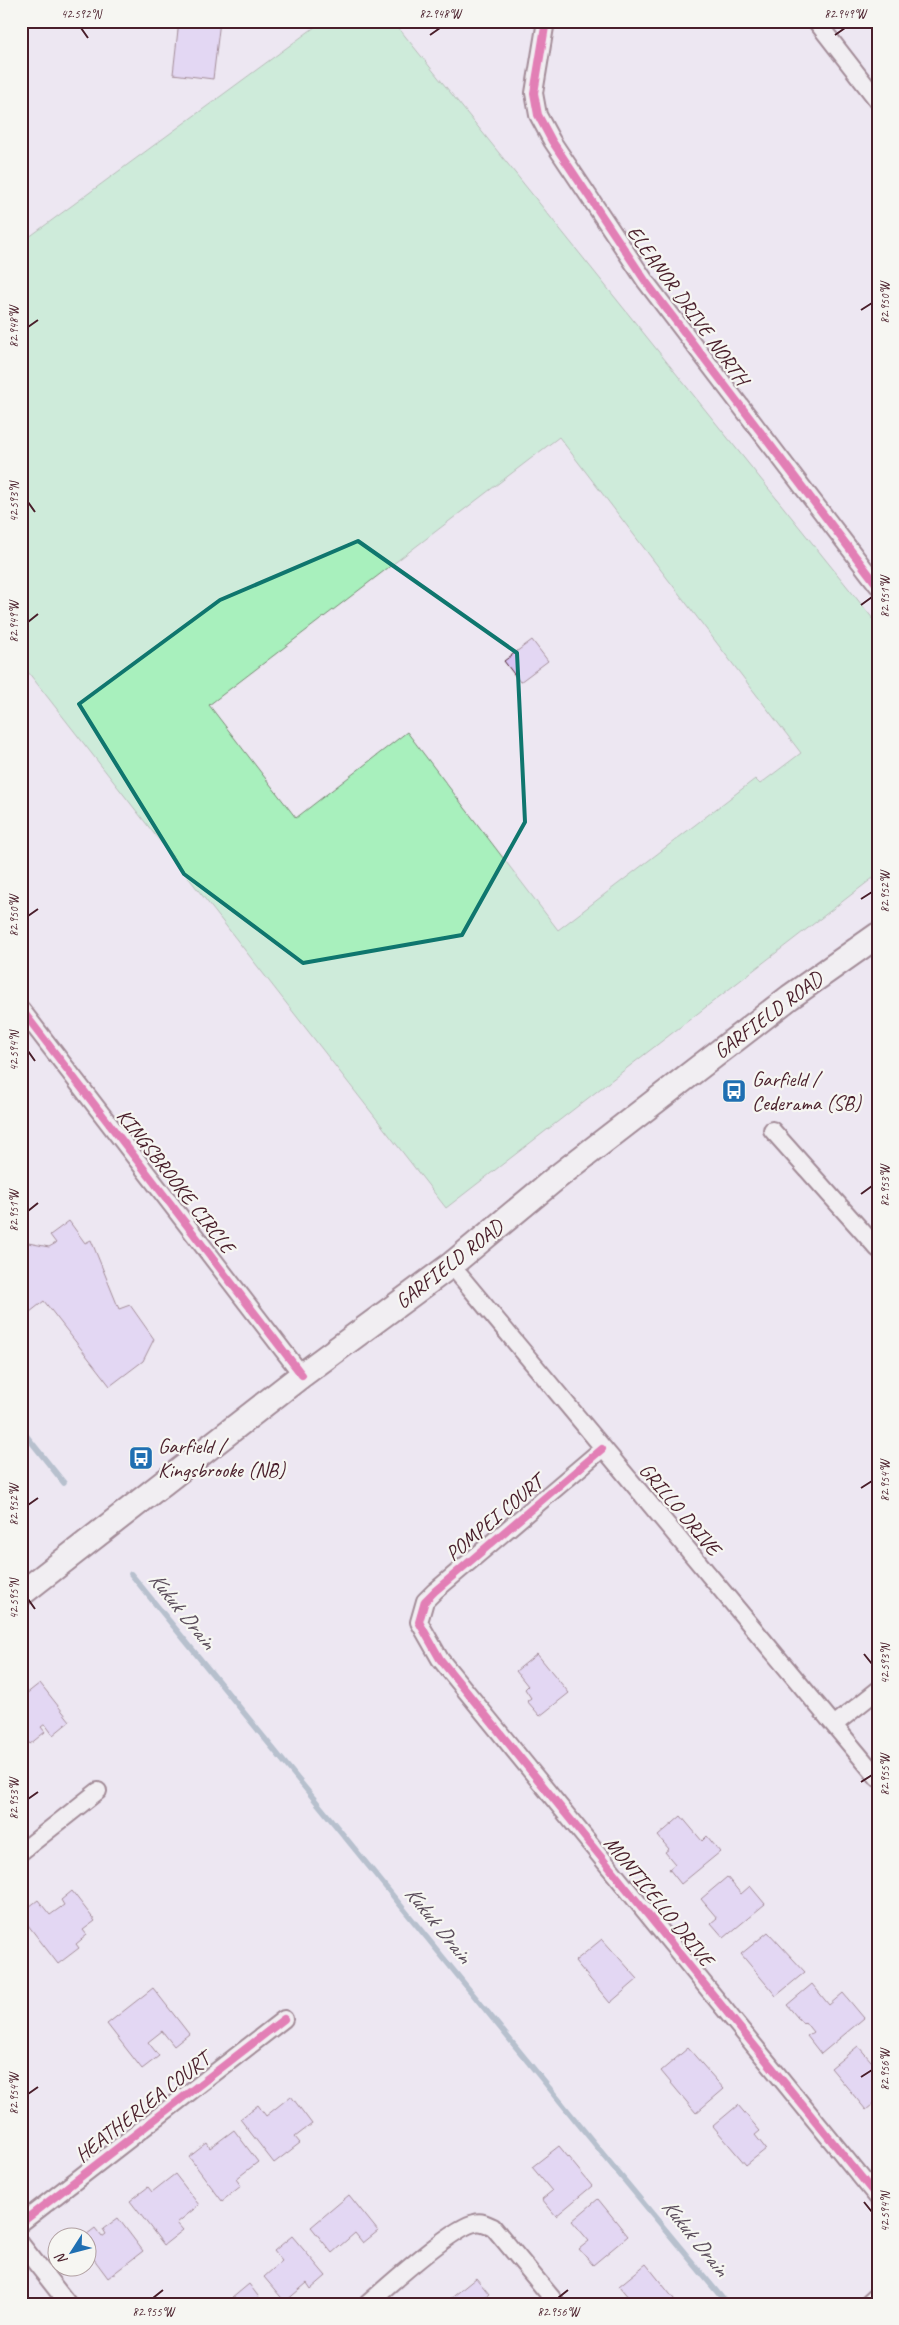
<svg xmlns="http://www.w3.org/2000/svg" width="899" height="2325" font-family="Caveat,sans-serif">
	<rect width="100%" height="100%" fill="#ede7f2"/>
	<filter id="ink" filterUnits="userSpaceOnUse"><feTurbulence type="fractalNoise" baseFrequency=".02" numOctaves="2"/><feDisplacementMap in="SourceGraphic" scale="10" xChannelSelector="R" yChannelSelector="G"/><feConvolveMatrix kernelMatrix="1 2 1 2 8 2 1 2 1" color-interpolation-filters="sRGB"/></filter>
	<g filter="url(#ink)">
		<path fill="#a8f0bd" stroke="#798874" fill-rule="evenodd" d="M323 21H393L878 625V874L446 1208 21 663V243ZM559 437 801 753 760 784 755 779 558 930 407 732 296 818 209 705Z"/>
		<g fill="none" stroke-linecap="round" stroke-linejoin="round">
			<path stroke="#7490a1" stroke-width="5.5" d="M21 1429 64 1483
				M131 1574 616 2170 727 2304"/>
		</g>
		<path fill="#d7c3f3" stroke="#4a1f2b" d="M179 21H220L213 79 173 74Z
			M532 640 548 661 520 682 504 661Z
			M69 1221 85 1243 91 1240 119 1309 130 1305 154 1339 143 1361 110 1386 44 1301 21 1319V1283L27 1279 21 1271V1244L23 1242 49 1247 56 1243 50 1235Z
			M537 1654 569 1693 540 1716 527 1701 531 1698 525 1689 528 1686 516 1671Z
			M40 1683 70 1721 53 1735 45 1724 41 1727 45 1732 30 1744 21 1733V1698Z
			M21 1771 26 1778 21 1782Z
			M681 1816 702 1841 707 1836 720 1852 681 1884 669 1869 675 1864 665 1852 669 1849 658 1836Z
			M727 1877 741 1894 750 1886 765 1904 724 1938 711 1923 717 1918 701 1899Z
			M72 1891 95 1921 83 1930 87 1935 76 1944 79 1948 58 1964 21 1916V1913L38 1900 50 1915 64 1905 61 1900Z
			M768 1932 805 1972 776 1996 741 1954Z
			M602 1939 638 1979 610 2003 575 1961Z
			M812 1984 829 2005 843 1993 864 2018 821 2054 807 2036 813 2032 805 2022 803 2024 787 2005Z
			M153 1988 189 2034 174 2046 162 2031 148 2042 159 2056 142 2069 107 2024Z
			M858 2046 878 2069V2100L866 2110 831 2068Z
			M688 2048 724 2089 696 2113 661 2071Z
			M291 2096 312 2124 295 2137 300 2143 274 2163 240 2119 258 2105 266 2116Z
			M738 2105 760 2131 755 2135 766 2149 746 2165 713 2126Z
			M234 2130 258 2162 236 2179 241 2186 222 2201 189 2157 207 2143 210 2148Z
			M559 2146 592 2186 556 2216 542 2199 552 2191 532 2167Z
			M175 2174 199 2205 177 2223 183 2230 164 2245 130 2201 148 2187 152 2192Z
			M349 2195 378 2231 363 2243 355 2233 332 2253 311 2227Z
			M598 2199 628 2236 593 2265 579 2249 589 2241 572 2221Z
			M118 2218 143 2251 108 2278 88 2251V2238H82L95 2228 102 2237 106 2234 103 2229Z
			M292 2236 326 2276 311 2289 307 2283 285 2302 264 2277 282 2261 274 2251Z
			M646 2264 678 2304H634L619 2286Z
			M476 2278 489 2294 479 2302 480 2304H444Z
			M249 2284 264 2304H225Z"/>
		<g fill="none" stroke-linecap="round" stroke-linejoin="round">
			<defs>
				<path id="minor" d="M546 21 534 93 538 115 552 141 646 282 878 586
					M816 21 878 101
					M21 1009 302 1375
					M772 1130 878 1249
					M451 1265 878 1778
					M602 1449 435 1591 425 1601 419 1622 440 1659 878 2198
					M834 1725 878 1690
					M21 1852 98 1791
					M21 2223 284 2019
					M21 2244 68 2304
					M367 2304C388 2286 452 2227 475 2223 481 2221 487 2224 493 2227L557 2304
					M867 2304 878 2294"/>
				<path id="secondary" d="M21 1594 302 1375 451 1265 556 1178 790 997 878 935"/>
			</defs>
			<use href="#minor" stroke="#4a1f2b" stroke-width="20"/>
			<use href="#secondary" stroke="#4a1f2b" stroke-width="28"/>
			<use href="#minor" stroke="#f6f6f2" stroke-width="16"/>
			<use href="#secondary" stroke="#f6f6f2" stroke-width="24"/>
			<defs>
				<path id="cycleway" d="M546 21 534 93 538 115 552 141 646 282 878 586
					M21 1009 302 1375
					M602 1449 435 1591 425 1601 419 1622 440 1659 878 2198
					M21 2223 284 2019"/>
			</defs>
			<use href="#cycleway" stroke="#f6f6f2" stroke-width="11"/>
			<use href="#cycleway" stroke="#d6006c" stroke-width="8"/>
		</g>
	</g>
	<path d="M0 0H899V2325H0ZM358 541 517 653 525 822 462 935 303 963 184 874 79 704 220 600Z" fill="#ede7f2" fill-opacity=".55" fill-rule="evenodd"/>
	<path fill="none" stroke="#0f766e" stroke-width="4" stroke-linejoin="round" d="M358 541 517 653 525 822 462 935 303 963 184 874 79 704 220 600Z"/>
	<path fill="none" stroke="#4a1f2b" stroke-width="2" d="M81 28 88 38M430 35 440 28M835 35 845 28M861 310 872 303M28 327 38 320M28 502 35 512M861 605 872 597M28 622 38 614M861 899 872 892M28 916 38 909M28 1051 35 1061M861 1194 872 1186M28 1211 38 1203M861 1488 872 1481M28 1505 38 1498M28 1599 35 1609M864 1654 872 1664M861 1782 872 1775M28 1799 38 1792M861 2077 872 2070M28 2094 38 2087M864 2202 872 2212M153 2298 163 2290M558 2298 568 2290"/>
	<defs>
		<symbol id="bus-square" viewBox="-11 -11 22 22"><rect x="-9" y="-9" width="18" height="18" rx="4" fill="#1f6fb2" stroke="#f6f6f2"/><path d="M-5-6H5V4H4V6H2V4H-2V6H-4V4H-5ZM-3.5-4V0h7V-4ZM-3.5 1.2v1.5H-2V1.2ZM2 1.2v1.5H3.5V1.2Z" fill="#fff"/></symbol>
	</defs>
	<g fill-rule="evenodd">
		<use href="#bus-square" x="720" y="1077" width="28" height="28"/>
		<use href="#bus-square" x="127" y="1444" width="28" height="28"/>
	</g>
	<g text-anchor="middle" stroke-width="4.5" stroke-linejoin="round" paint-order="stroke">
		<g font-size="21" fill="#4a1f2b" stroke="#f6f6f2">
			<text transform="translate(688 305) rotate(54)" y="7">ELEANOR DRIVE NORTH</text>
			<text transform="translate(768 1015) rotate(-37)" y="7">GARFIELD ROAD</text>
			<text transform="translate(176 1181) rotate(52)" y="7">KINGSBROOKE CIRCLE</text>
			<text transform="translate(449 1264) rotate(-38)" y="7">GARFIELD ROAD</text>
			<text transform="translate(680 1509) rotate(50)" y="7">GRILLO DRIVE</text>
			<text transform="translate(494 1518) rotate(-40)" y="7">POMPEI COURT</text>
			<text transform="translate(659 1901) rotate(51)" y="7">MONTICELLO DRIVE</text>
			<text transform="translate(142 2107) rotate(-38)" y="7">HEATHERLEA COURT</text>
		</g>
		<g font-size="21" fill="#4a1f2b" stroke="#f6f6f2" text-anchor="start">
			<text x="752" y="1086">Garfield /<tspan x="752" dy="24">Cederama (SB)</tspan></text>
			<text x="158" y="1453">Garfield /<tspan x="158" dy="24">Kingsbrooke (NB)</tspan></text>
		</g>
		<g font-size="22" font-style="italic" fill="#5c4e5c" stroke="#f6f6f2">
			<text transform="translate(183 1610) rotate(51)" y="8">Kukuk Drain</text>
			<text transform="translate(439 1924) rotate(51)" y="8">Kukuk Drain</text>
			<text transform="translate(696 2237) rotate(51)" y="8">Kukuk Drain</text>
		</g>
	</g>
	<rect width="899" height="2325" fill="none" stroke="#f6f6f2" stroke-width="55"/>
	<g transform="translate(72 2252) rotate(234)"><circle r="24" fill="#f6f6f2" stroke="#b1a0a2"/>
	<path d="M0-4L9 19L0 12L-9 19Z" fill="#1f6fb2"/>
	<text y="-8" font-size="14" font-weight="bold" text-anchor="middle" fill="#4a1f2b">N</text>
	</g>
	<rect x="28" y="28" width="844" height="2270" fill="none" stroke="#4a1f2b" stroke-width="2"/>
	<g font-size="12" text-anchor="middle" fill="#4a1f2b">
		<text x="81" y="18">42.592°N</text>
		<text x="440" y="18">82.948°W</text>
		<text x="845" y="18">82.949°W</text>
		<text transform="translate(885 303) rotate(-90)" y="4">82.950°W</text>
		<text transform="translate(14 327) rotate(-90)" y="4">82.948°W</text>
		<text transform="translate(14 502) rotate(-90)" y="4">42.593°N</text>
		<text transform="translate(885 597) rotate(-90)" y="4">82.951°W</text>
		<text transform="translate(14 622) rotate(-90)" y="4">82.949°W</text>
		<text transform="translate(885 892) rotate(-90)" y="4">82.952°W</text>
		<text transform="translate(14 916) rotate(-90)" y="4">82.950°W</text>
		<text transform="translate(14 1051) rotate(-90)" y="4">42.594°N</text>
		<text transform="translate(885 1186) rotate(-90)" y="4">82.953°W</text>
		<text transform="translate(14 1211) rotate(-90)" y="4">82.951°W</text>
		<text transform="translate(885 1481) rotate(-90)" y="4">82.954°W</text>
		<text transform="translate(14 1505) rotate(-90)" y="4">82.952°W</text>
		<text transform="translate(14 1599) rotate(-90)" y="4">42.595°N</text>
		<text transform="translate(885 1664) rotate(-90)" y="4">42.593°N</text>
		<text transform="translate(885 1775) rotate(-90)" y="4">82.955°W</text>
		<text transform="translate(14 1799) rotate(-90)" y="4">82.953°W</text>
		<text transform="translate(885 2070) rotate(-90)" y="4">82.956°W</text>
		<text transform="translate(14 2094) rotate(-90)" y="4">82.954°W</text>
		<text transform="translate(885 2212) rotate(-90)" y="4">42.594°N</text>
		<text x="153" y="2316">82.955°W</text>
		<text x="558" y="2316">82.956°W</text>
	</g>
</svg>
